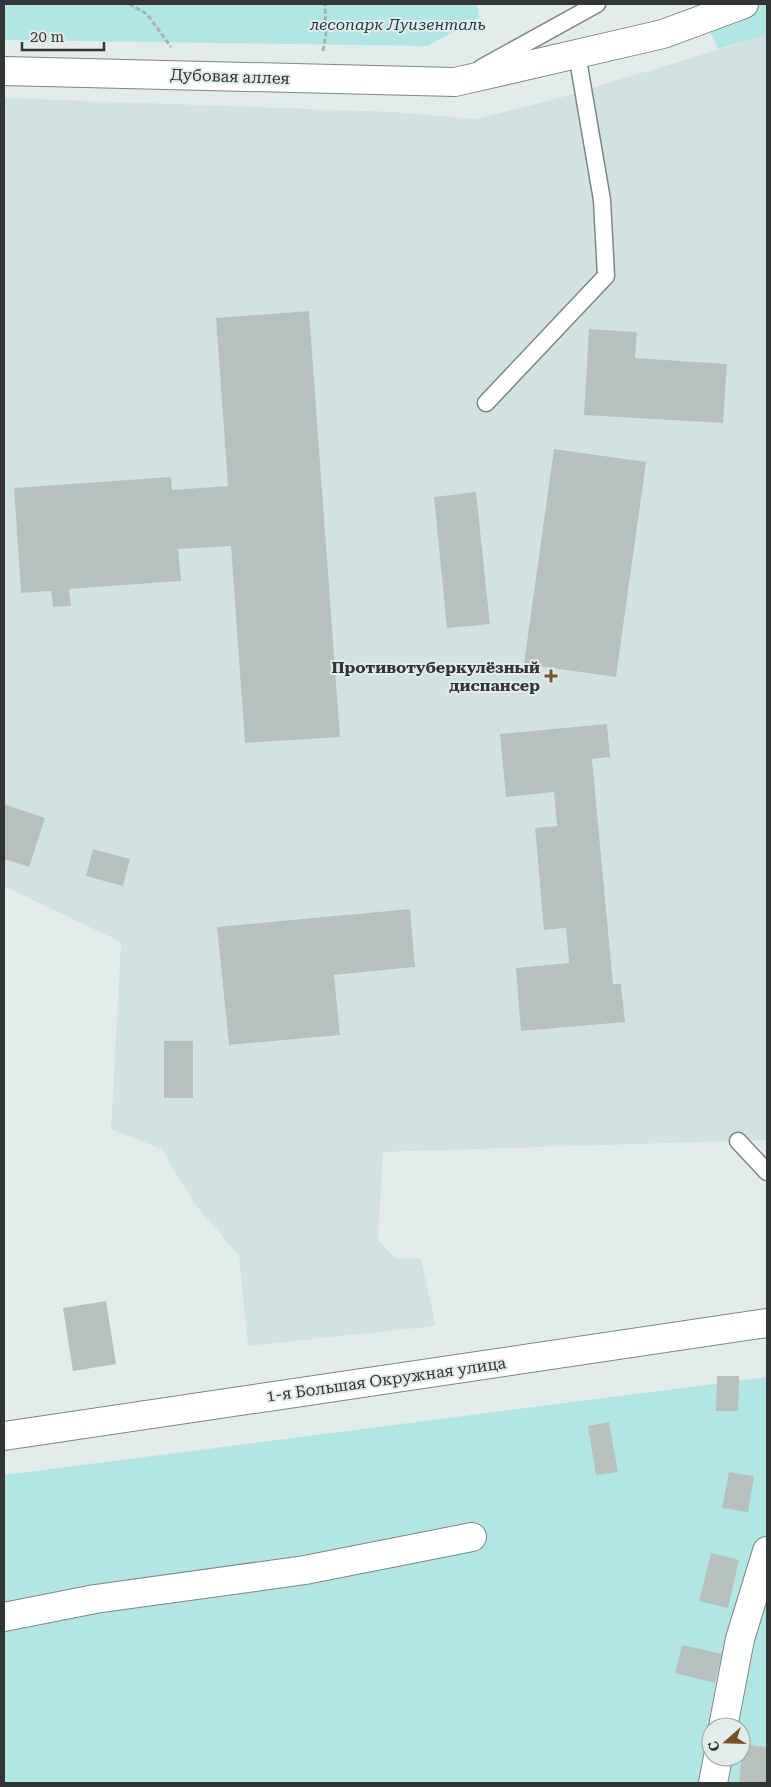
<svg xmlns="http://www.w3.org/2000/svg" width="771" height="1787" font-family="'Roboto Serif',serif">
	<rect width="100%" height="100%" fill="#e4eceb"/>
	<path fill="#d1e3e1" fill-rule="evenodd" d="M767 35V1140L383 1152 378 1240 395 1258 421 1259 436 1326 248 1346 239 1256 194 1203 161 1149 111 1129 121 942 4 886V859L29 867 45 818 4 804V98L394 112 476 119 552 100ZM309 311 340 737 246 743 231 546 178 549 180 581 69 589 70 606 53 607 51 591 21 593 14 489 172 490 228 486 216 318ZM636 332 635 358 727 364 723 423 585 414ZM476 492 490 623 447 627 434 497ZM607 724 610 757 592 759 613 984H621L625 1021 522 1031 516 968 569 963 566 928 544 930 535 829 557 826 554 792 506 797 500 734ZM93 849 130 859 123 885 86 876ZM410 909 415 967 334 975 340 1035 229 1045 217 927ZM164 1041H193V1098H164Z"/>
	<path fill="#b2e6e2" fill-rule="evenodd" d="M4 4H477L479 17 428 46 4 40Z
		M697 4H767V35L718 49Z
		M767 1377V1783H4V1475ZM711 1727H741V1757H711Z"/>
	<path fill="#b7bfbf" d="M309 311 340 737 245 743 231 546 178 549 181 581 69 589 71 606 53 607 51 591 21 593 14 488 171 477 172 490 228 486 216 318Z
		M589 329 637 332 635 358 727 364 723 423 584 415Z
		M554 449 646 462 616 677 524 664Z
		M476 492 490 624 447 628 434 497Z
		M607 724 610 757 592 759 613 984H621L625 1022 521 1031 516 968 569 963 566 928 544 930 535 828 557 826 554 792 506 797 500 734Z
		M4 804 45 818 29 867 4 859Z
		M93 849 130 859 123 886 86 876Z
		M410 909 415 967 334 975 340 1035 229 1045 217 927Z
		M164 1041H193V1098H164Z
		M106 1301 116 1364 73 1371 63 1308Z
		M717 1376H739L738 1411H716Z
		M609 1422 618 1472 596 1475 588 1426Z
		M729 1472 754 1476 748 1512 722 1508Z
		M711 1553 739 1560 728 1608 699 1601Z
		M682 1645 722 1654 715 1683 675 1673Z
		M743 1744 767 1747V1783H739Z"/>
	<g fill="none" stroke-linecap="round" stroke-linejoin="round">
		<defs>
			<path id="lane" d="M481 68 597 4
				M486 403 606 276 602 200 577 54
				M738 1141 767 1172"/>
			<path id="street" d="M4 71 455 82 663 34 744 4
				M4 1436 767 1323
				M4 1617 95 1599 305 1570 472 1537
				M723 1727 740 1639 767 1551
				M713 1783 718 1757"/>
		</defs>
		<use href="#lane" stroke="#7e8585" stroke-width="19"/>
		<use href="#street" stroke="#7e8585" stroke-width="30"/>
		<path stroke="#aab0af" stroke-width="3" stroke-dasharray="5 2.5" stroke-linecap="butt" d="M129 4 147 14 171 47
			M323 51 326 34 325 4"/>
		<use href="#lane" stroke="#fff" stroke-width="16"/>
		<use href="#street" stroke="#fff" stroke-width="28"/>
	</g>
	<path fill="#74522a" stroke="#e4eceb" stroke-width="2" d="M548.5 668.5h5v5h5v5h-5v5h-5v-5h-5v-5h5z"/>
	<g text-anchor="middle" stroke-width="4" stroke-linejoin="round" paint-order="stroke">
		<g font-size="16" font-style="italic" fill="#163f3d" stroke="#e4eceb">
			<text x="398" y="30">лесопарк Луизенталь</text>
		</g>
		<g font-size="16" fill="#323535" stroke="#e4eceb">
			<text transform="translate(230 76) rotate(2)" y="6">Дубовая аллея</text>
			<text transform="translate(386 1379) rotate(-8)" y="6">1-я Большая Окружная улица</text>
		</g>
		<g font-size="16" font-weight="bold" fill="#323535" stroke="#e4eceb" text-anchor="end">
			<text x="540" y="673">Противотуберкулёзный<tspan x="540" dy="18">диспансер</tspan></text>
		</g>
	</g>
	<rect width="771" height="1787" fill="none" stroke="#323535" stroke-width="10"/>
	<g transform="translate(726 1742) rotate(250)"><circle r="24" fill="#e4eceb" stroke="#9da3a2"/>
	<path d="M0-4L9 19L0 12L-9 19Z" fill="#74522a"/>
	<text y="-8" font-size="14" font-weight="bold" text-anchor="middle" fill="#323535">С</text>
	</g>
	<path d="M22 42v8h82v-8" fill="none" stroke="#323535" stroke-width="2.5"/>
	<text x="30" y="42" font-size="15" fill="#323535" stroke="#e4eceb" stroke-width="4" paint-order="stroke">20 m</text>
</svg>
